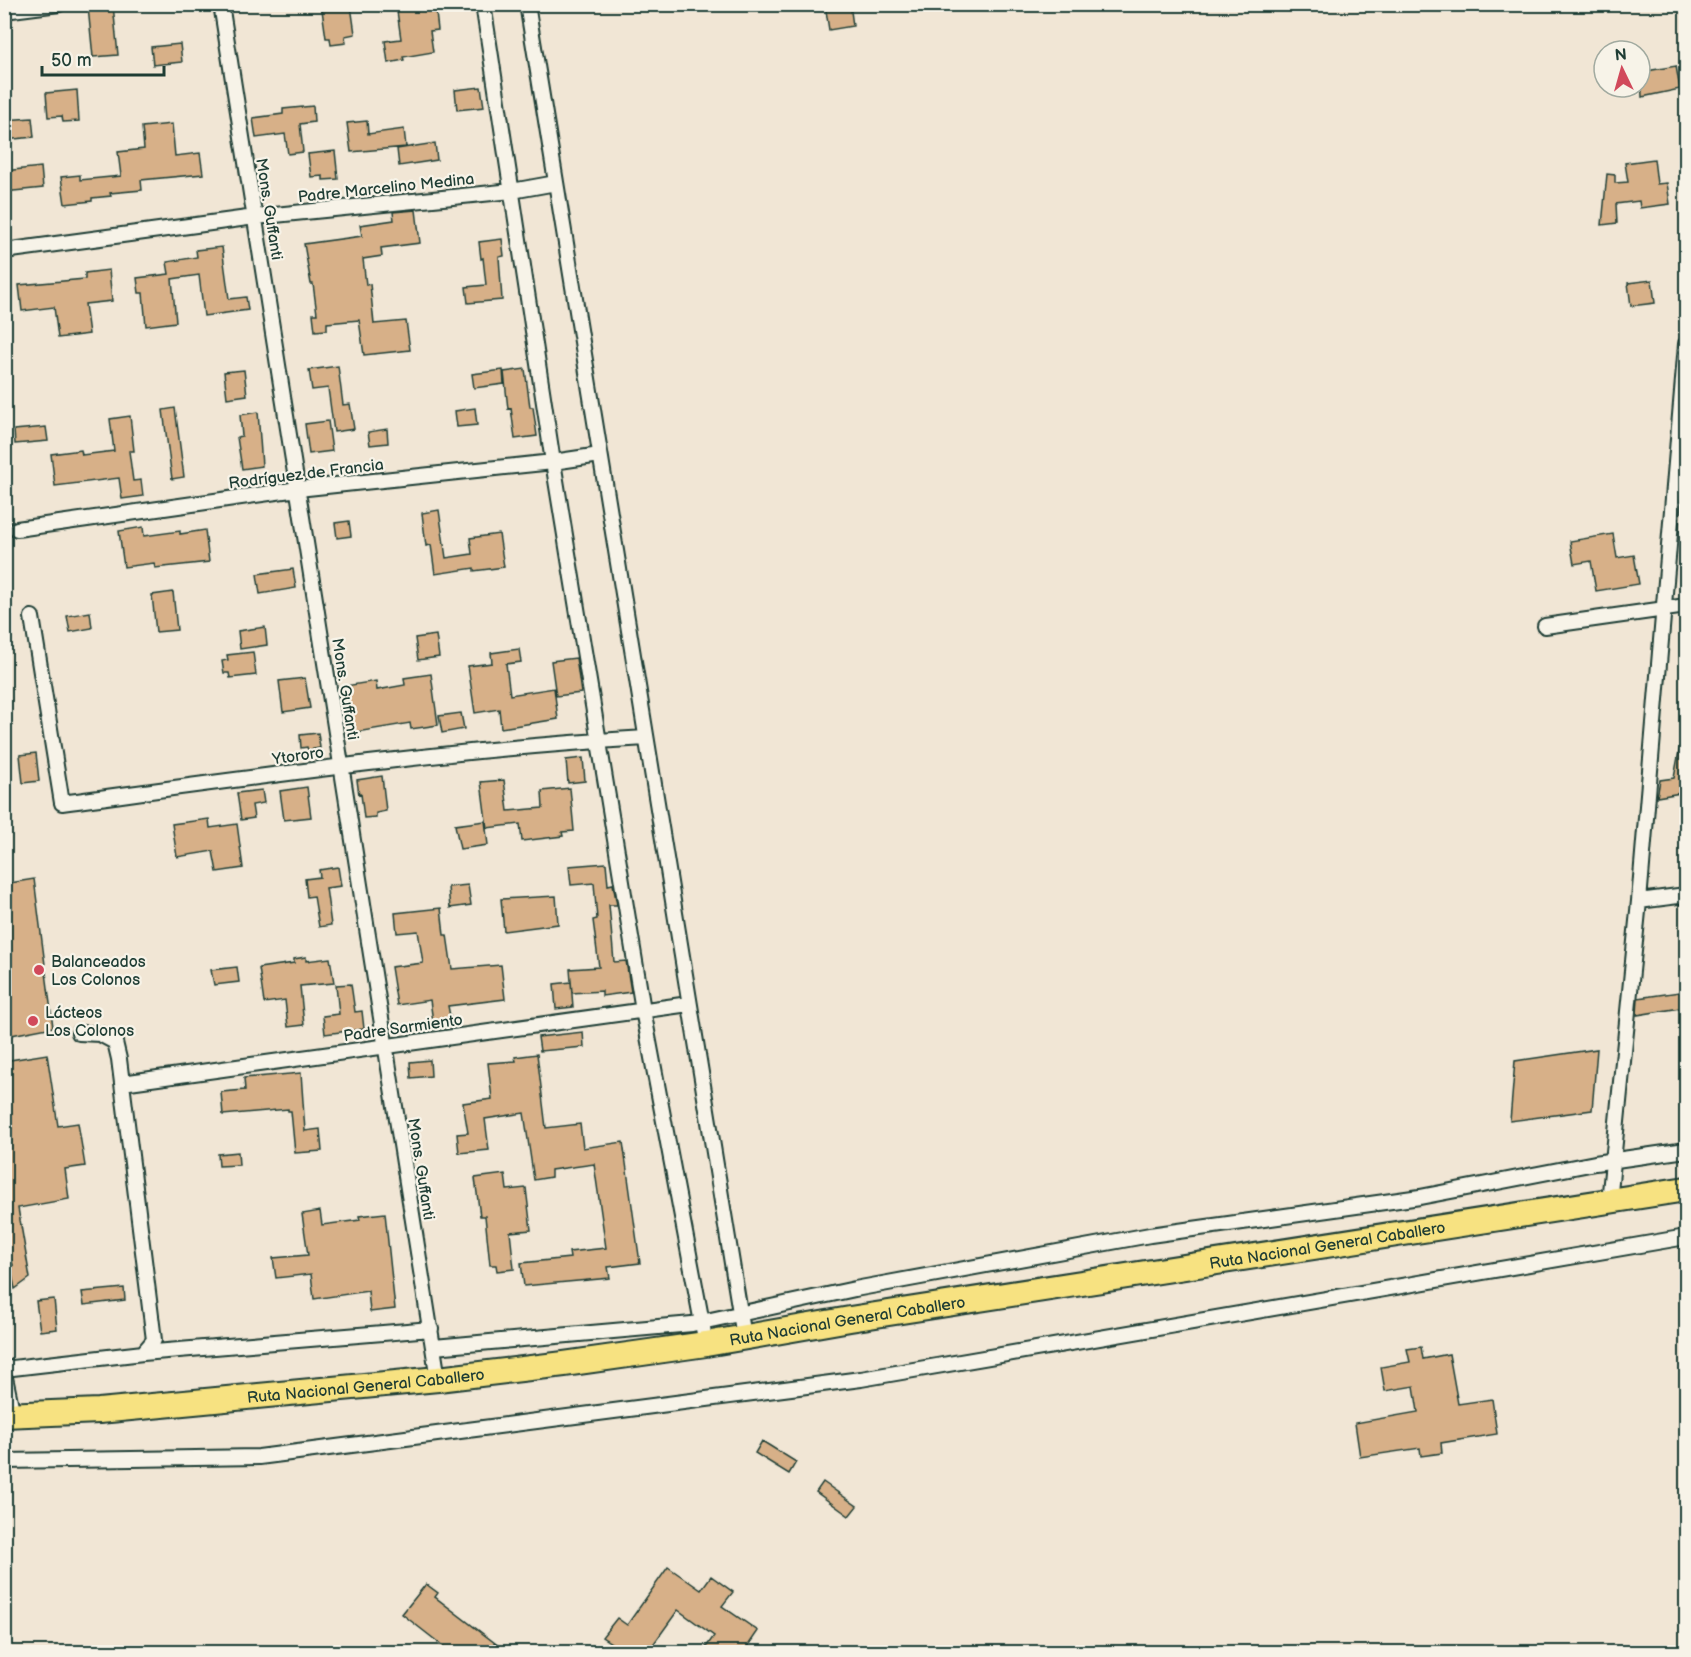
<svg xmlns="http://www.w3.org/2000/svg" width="1691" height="1657" font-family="'Balsamiq Sans',sans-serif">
	<rect width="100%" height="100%" fill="#f1e6d5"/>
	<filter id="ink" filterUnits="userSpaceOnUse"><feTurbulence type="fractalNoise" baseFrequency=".0167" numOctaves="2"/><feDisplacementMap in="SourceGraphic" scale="12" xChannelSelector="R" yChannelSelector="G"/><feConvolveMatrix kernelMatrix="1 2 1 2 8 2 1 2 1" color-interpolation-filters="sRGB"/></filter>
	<g filter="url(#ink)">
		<path fill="#d7b088" stroke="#1f3d34" stroke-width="1.5" d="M396 4H435L438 30 430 31 433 52 403 57 404 60 388 63 385 41 401 39Z
			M825 4H850L853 26 829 30Z
			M113 5 118 55 93 57 88 7Z
			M351 6 355 34 345 36 346 43 331 45 330 38H326L322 10Z
			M180 44 182 62 153 65 151 47Z
			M1676 66 1680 89 1642 97 1641 72Z
			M481 87 484 107 457 110 455 90Z
			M77 90 79 121 63 122 62 116 48 117 46 93Z
			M313 106 314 122 300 124 303 152 288 154 285 134 256 138 253 118 283 114V109Z
			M32 118 34 137 4 140V120Z
			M367 121 368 134 404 129 406 147 351 152 347 123Z
			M172 124 175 156 200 153 203 174 141 180 142 190 110 193 111 196 92 198V201L65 204 61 177 80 175V180L121 176 118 152 144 149 142 127Z
			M435 143 437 160 399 166 397 149Z
			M335 151 338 179 323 180V176L311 177 308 154Z
			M1654 159 1657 184 1667 183 1670 204 1640 208 1639 201 1616 204 1617 223 1602 225 1607 174 1615 175V183L1628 182 1625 163Z
			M41 167 43 188 4 192V171Z
			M416 210 420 243 381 248 382 256 363 259 366 285 370 284 374 324 406 321 410 350 364 355 359 320 327 323V330L315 331 313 314H317L313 284H311L304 244 362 236 360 225 394 220 393 212Z
			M502 239 504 256 499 257 502 300 468 303 466 287 486 285 483 258 481 259 479 242Z
			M222 247 229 299 246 297 248 310 204 316 199 275 172 279 176 322 146 326 143 293H139L137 278 169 274 167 262 197 257 196 250Z
			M109 270 112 301 85 304 89 334 58 338 54 307 22 311 19 285 85 279V273Z
			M1652 280 1655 303 1631 306 1628 283Z
			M338 366 343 405 350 404 354 429 334 432 328 388 312 390 309 370Z
			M525 369 530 407H533L537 436 515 439 511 408 508 409 504 372Z
			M244 370 247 395 227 398 224 372Z
			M503 370 504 384 474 388 472 374Z
			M175 408 184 477 172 479 163 410Z
			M475 408 477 425 457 427 455 411Z
			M258 412 262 466 242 469 237 437 242 436 240 415Z
			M130 416 134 451H129L133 481 141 480 143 496 122 499 119 478 55 486 51 454 81 450 82 455 114 451 110 419Z
			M328 421 332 451 309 454 305 424Z
			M46 427 48 441 15 444 14 430Z
			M387 429 388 443 370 445 368 432Z
			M439 510 446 558 472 554 470 538 499 534 504 567 474 571V568L435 574 431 545 426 546 422 513Z
			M349 521 351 536 337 538 335 523Z
			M143 527 144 536 180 531V534L205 530 209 562 155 568 154 563 124 567 119 531Z
			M1613 534 1617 558 1634 555 1639 584 1596 591 1591 561 1574 564 1570 541Z
			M293 569 296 588 260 594 257 574Z
			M173 592 177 630 156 632 152 595Z
			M90 612 92 628 70 632 67 616Z
			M265 627 267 645 240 649 238 631Z
			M436 635 439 657 418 660 415 638Z
			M519 649 521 662 506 664 510 695 554 688 558 719 501 728 499 709 475 713 468 666 492 663 491 653Z
			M253 652 256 675 230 678 229 673H224L222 661 228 660 227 655Z
			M576 658 581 693 556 696 551 661Z
			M431 674 438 725 411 729 410 723 351 733 345 686 376 681 377 690 405 685 404 678Z
			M305 678 310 708 283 712 279 681Z
			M461 713 464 729 442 733 439 716Z
			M318 733 320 748 308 750 307 747 301 748 300 735Z
			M1680 746 1686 747V792L1657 797 1660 780 1674 778Z
			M36 753 39 781 23 783 20 755Z
			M583 758 585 781 568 783 566 760Z
			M382 776 386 811 376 813V817L364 818 361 794 359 795 357 780Z
			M504 780 508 811 543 808 542 791 570 788 574 831 562 832 563 836 522 841 520 824 487 828 481 782Z
			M307 787 311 817 284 820 280 791Z
			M262 790 264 803 252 805 254 818 241 820 237 793Z
			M209 819 210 828 237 824 243 868 217 872 213 851 177 857 172 824Z
			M485 821 488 845 460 849 455 825Z
			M606 863 608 885 613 884 617 905H609L614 962 626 961 631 992 602 996V991L572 993 570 969 599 967 593 920 597 919 594 883 571 885 569 866Z
			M338 867 341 886 326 888 331 925 319 927 314 896 307 897 305 879 320 877 319 870Z
			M34 879 53 1027 6 1036 4 884Z
			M468 885 471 905 450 908 448 887Z
			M556 896 558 924 504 931 501 899Z
			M441 908 444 935H447L452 969 501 965 505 999 448 1006 452 1026 434 1029 430 1000 397 1005 391 967 423 963 418 931 397 933 395 913Z
			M306 957V961L330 958 334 983 300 986 304 1025 288 1027 285 1000 264 1003 259 968 294 963V959Z
			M237 967 239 982 214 985 211 970Z
			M571 982 573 1007 556 1009 554 984Z
			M351 984 355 1012 362 1011 364 1029 325 1034 323 1016 339 1014 336 985Z
			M1686 991V1007L1637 1015 1638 998Z
			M583 1032 584 1047 540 1051 538 1037Z
			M1597 1049 1592 1110 1510 1121 1515 1061Z
			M47 1054 58 1126 78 1123 85 1166 65 1169 69 1199 18 1208 30 1278 15 1289 10 1265H13L4 1241V1138L10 1137 4 1102V1061Z
			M537 1054 546 1128 580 1124 583 1148 623 1142 640 1263 608 1267 610 1278 524 1286 521 1263 570 1258 569 1252 606 1248 594 1164 551 1170V1177L534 1180 524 1113 485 1119 489 1150 459 1153 457 1134 468 1133 463 1103 492 1099 488 1063 516 1061 515 1057Z
			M430 1060 431 1076 411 1078 410 1062Z
			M301 1073 305 1131 320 1129 322 1151 295 1153 291 1111H288V1109L223 1115 221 1092 245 1090 244 1078Z
			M238 1152 239 1165 219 1166 218 1154Z
			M505 1174 507 1190 526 1188 531 1230 510 1232 514 1269 497 1271 496 1265H490L485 1216H480L475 1178Z
			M320 1211 322 1225 360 1220 359 1216 385 1213 395 1309 370 1312 368 1291 314 1299 311 1274 276 1278 273 1258 308 1255 302 1214Z
			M124 1288 125 1300 84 1305 82 1292Z
			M54 1299 57 1329 40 1331 36 1301Z
			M1421 1347 1423 1359 1449 1354 1458 1404 1492 1399 1497 1434 1441 1443 1442 1453 1421 1456 1420 1448 1360 1457 1355 1423 1418 1412 1414 1386 1385 1391 1381 1367 1410 1362 1407 1349Z
			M762 1441 796 1462 789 1474 755 1453Z
			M823 1482 857 1506 849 1516 816 1492Z
			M668 1567 701 1590 711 1576 733 1592 722 1606 758 1631 743 1653H702L714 1636 678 1610 647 1653H608L614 1645 602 1637 617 1618 627 1625Z
			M426 1584 438 1593 435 1597 508 1653H452L402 1614Z"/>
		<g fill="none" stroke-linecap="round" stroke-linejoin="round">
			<defs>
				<path id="street" d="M221 4 438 1379
					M483 4 553 462 643 1010 706 1344
					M527 4 744 1337
					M4 11 59 4
					M4 251 255 217 512 191 556 183
					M17 529 298 489 553 462 600 455
					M32 617 62 803C256 777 451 749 646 738
					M1545 626 1686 606
					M1639 901 1686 895
					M79 1033 100 1034 115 1042 119 1059 154 1340 143 1353
					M122 1083 689 1004
					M1609 1202 1639 901 1686 344
					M434 1347 692 1324 855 1289 1150 1235 1420 1197 1595 1163 1686 1150
					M4 1369 143 1353 431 1329
					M4 1373 13 1415
					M4 1461 259 1457 861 1379 1686 1237"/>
				<g id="highway">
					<path id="s1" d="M4 1415 99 1411 438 1379 564 1364 706 1344 850 1319 1686 1189"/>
				</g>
			</defs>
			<use href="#street" stroke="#1f3d34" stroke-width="18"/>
			<use href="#highway" stroke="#1f3d34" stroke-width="28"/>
			<use href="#street" stroke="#f7f3e8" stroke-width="14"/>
			<use href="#highway" stroke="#f7e281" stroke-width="24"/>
		</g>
	</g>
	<g fill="#d1495b" stroke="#f7f3e8" stroke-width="2">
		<circle cx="39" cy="970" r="6"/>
		<circle cx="33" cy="1021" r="6"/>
	</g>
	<g text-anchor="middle" stroke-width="4.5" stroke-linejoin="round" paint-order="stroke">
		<g font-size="16" fill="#1f3d34" stroke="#f7f3e8">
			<text transform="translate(386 187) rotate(-6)" y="6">Padre Marcelino Medina</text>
			<text transform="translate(270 209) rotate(81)" y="6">Mons. Guffanti</text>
			<text transform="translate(306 473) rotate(-7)" y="6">Rodríguez de Francia</text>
			<text transform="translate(346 689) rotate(81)" y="6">Mons. Guffanti</text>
			<text transform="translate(298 755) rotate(-8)" y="6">Ytororo</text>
			<text transform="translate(403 1027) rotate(-8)" y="6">Padre Sarmiento</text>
			<text transform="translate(422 1169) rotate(81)" y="6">Mons. Guffanti</text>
			<text dy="6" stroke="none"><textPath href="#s1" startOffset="1335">Ruta Nacional General Caballero</textPath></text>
			<text dy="6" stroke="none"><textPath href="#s1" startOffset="849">Ruta Nacional General Caballero</textPath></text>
			<text dy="6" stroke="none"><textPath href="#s1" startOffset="363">Ruta Nacional General Caballero</textPath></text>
		</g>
		<g font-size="16" fill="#1f3d34" stroke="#f7f3e8" text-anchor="start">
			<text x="51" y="967">Balanceados<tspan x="51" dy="18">Los Colonos</tspan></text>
			<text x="45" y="1018">Lácteos<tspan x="45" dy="18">Los Colonos</tspan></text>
		</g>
	</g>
	<rect width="1691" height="1657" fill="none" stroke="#f7f3e8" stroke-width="24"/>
	<rect x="12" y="12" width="1667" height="1633" fill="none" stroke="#1f3d34" stroke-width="2" filter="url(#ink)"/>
	<g transform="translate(1622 69) rotate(355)"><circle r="28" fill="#f7f3e8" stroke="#a1aaa0" stroke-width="1.5"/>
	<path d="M0-4.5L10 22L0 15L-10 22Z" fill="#d1495b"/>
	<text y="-9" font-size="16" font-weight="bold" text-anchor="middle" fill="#1f3d34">N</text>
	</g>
	<path d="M42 66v9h122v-9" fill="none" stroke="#1f3d34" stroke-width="3"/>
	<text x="51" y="66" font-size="18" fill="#1f3d34" stroke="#f7f3e8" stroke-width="4.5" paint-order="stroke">50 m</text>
</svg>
